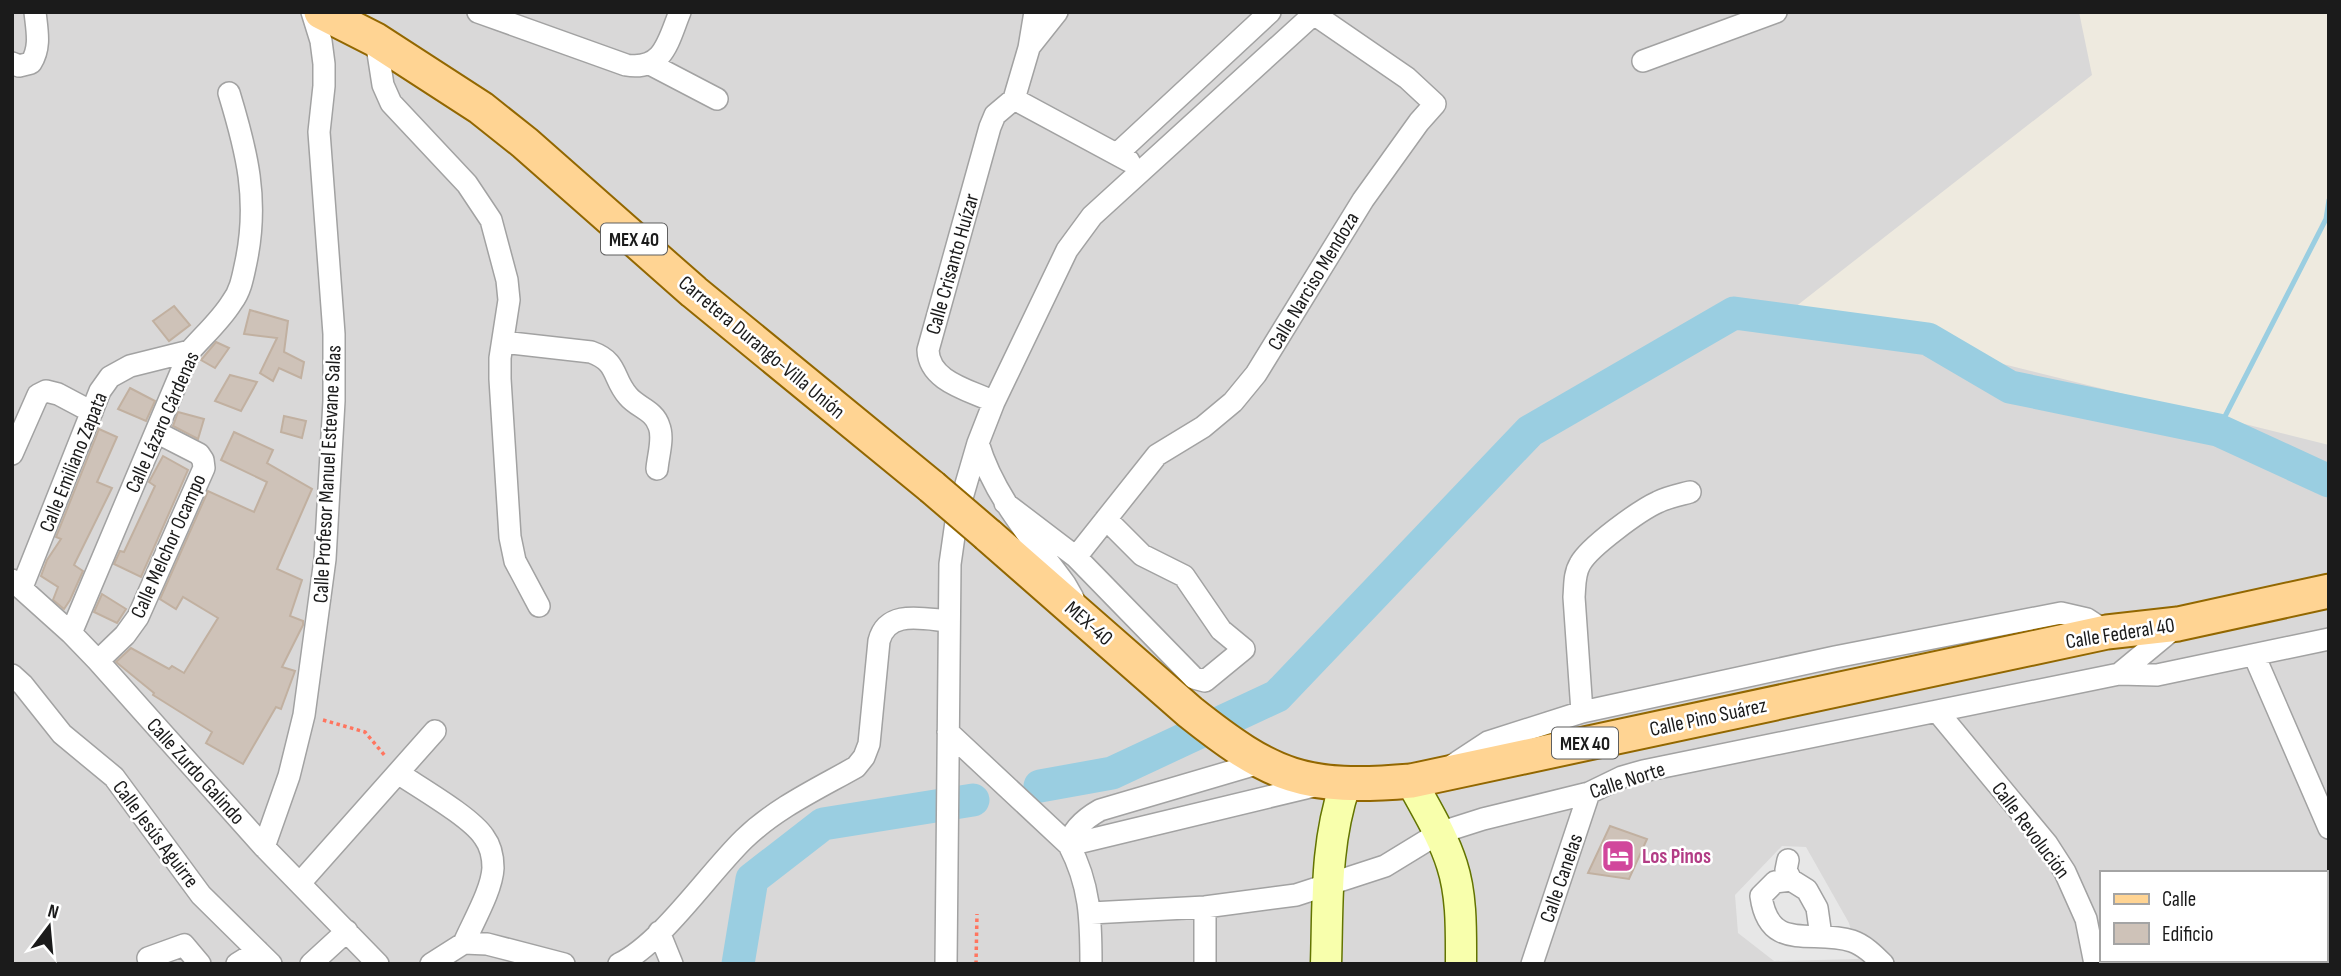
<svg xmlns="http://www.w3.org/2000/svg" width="2341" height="976" font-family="'Sofia Sans Condensed',sans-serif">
	<rect width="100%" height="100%" fill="#eeeadf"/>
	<path fill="#d9d8d8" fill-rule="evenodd" d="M12 12H2079L2092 75 1790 311 2329 445V964H12ZM2101 873H2325V960H2101Z"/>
	<path fill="#e7e7e7" d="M1782 846 1806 847 1849 923 1858 959 1774 961 1738 933 1735 895Z"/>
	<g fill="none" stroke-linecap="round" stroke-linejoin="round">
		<path stroke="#9acee1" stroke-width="5" d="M2218 430 2326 219 2329 200"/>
		<path stroke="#9acee1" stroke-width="33" d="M1040 786 1112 773 1277 696 1530 431 1734 313 1928 339 2010 387 2218 430 2329 481
			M738 964 752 879 823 824 973 800"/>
	</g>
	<path fill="#cec2b8" stroke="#c1b0a0" stroke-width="2" d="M174 306 190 325 169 341 153 321Z
		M250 310 288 321 284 352 304 362 301 378 279 368 273 381 260 373 277 338 244 334Z
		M216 342 229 348 215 368 201 360Z
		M230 375 257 382 241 411 215 401Z
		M130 388 155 401 146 421 118 409Z
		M178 412 204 419 198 439 173 426Z
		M284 416 306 421 302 438 281 432Z
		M99 429 117 437 97 482 112 488 74 565 83 571 70 600 64 609 53 600 58 587 41 576 47 560 61 539 56 537Z
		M234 432 273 450 267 463 312 489 277 569 302 580 290 616 303 621V625L282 667 295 671 281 709 276 707 243 764 206 743 212 732 153 695 154 693 116 662 131 648 169 669 172 666 184 673 218 618 183 597 176 609 160 599 208 491 254 512 267 482 221 460Z
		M163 456 188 470 141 577 114 564 120 551 124 552 155 486 149 482Z
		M102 594 126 609 117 623 94 612Z
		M1610 826 1647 839 1629 879 1588 873Z"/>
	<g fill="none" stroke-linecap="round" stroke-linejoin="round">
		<defs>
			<path id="street" d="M478 12 626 65C664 71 668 41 680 12
				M376 40 383 85 391 103 467 184 491 220 507 280 509 300 500 358V379L510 537 515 561 539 606
				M1030 46 1057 12
				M1643 61 1776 12
				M12 63 19 66 31 63C41 47 37 31 35 12
				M650 64 717 99
				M1014 99 1129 161
				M1117 154 1270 12
				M503 342 591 352C619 362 612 378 628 396 638 408 654 410 659 426 664 438 658 456 657 469
				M994 402C970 390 929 382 928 350L990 127 995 115 1014 99 1029 48 1035 12
				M978 443C994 497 1032 539 1065 584L1073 598
				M12 454 38 395 46 391 58 394 92 412
				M1005 503 1076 557 1194 678 1205 681 1244 649 1221 630 1184 576 1142 555 1106 519
				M1076 557 1157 455 1203 427 1233 402 1256 374 1363 200 1419 122 1435 104 1407 78 1311 12
				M12 580 71 633 98 661 264 847 378 964
				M22 587 100 391 110 377 130 366 190 351
				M71 633 190 351C204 335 221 320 232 302 241 290 243 276 246 262 259 200 247 152 229 93
				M2254 655 2329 828
				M98 661 125 635 138 617 204 468 203 460 199 454 156 432
				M2119 674 2177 626
				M12 675 23 685 62 734 114 777 201 895 271 964
				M1937 711 2047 844 2065 872 2086 919 2095 964
				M1582 712 1574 597C1575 586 1574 574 1580 564 1589 547 1640 510 1658 502 1668 497 1679 495 1690 492
				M948 732 1069 845C1090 885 1091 919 1091 964
				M1260 763 1100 810C1086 818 1072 829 1069 845L1318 785
				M1453 765 1488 742 1582 712 1835 657 2061 613 2087 619 2107 632
				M398 773C420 788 471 817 484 837 490 845 493 857 493 868 492 890 473 922 464 943
				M264 847 289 776 304 715 325 559 334 401V334L319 132 324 86V64L321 41 312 12
				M1788 860 1786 870 1791 880
				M300 883 435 731
				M1091 913 1205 907 1296 895 1385 866 1439 833 1483 819 1589 793 1622 777 1643 771 2119 674 2157 675 2329 639
				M659 932 672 964
				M1821 936 1817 908 1807 890 1791 880 1775 882 1761 896C1769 954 1813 928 1852 941 1864 945 1874 955 1883 964
				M2325 939 2329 938
				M148 958 184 945 200 964
				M237 964 258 951
				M311 964 347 931
				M431 964 464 943 487 944 564 964
				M619 964C662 943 708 874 744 839 776 808 817 789 856 767L864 757 869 744 879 641C887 609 923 619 949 621
				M946 964 950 564 957 515 978 443 994 402 1067 250 1092 216 1316 12
				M1205 964V907
				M1532 964 1589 793
				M2233 964 2254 960"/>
			<path id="secondary" d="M1411 781C1426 809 1443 836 1452 865 1462 896 1461 931 1461 964
				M1326 964C1328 901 1325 845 1345 785"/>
			<path id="primary" d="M321 12 376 40 481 108 525 143 694 292 932 487
				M988 535 1190 712C1273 778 1305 790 1411 781L2107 632 2178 624 2329 591"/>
		</defs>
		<use href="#street" stroke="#a2a2a2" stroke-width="24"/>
		<use href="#secondary" stroke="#637400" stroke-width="33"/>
		<use href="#primary" stroke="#926700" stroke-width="37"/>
		<path stroke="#ff755f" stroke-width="3.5" stroke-dasharray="3.5 3.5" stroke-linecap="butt" d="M323 720 365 732 386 757
			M976 964 977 914"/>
		<use href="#street" stroke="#fff" stroke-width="21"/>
		<use href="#secondary" stroke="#f8ffac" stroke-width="30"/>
		<use href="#primary" stroke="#ffd493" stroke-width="33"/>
		<defs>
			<path id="primary-bridge" d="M932 487 988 535"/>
		</defs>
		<use href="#primary-bridge" stroke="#926700" stroke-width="37" stroke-linecap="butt"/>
		<use href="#primary-bridge" stroke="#ffd493" stroke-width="33"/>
	</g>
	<defs>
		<symbol id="hotel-square" viewBox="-11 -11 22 22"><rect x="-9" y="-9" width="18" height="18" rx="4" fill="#d1479c" stroke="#fff"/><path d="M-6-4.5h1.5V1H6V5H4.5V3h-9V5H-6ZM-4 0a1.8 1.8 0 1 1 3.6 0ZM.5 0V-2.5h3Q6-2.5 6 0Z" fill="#fff"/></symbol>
	</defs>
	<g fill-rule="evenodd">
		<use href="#hotel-square" x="1599" y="837" width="38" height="38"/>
	</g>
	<g text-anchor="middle" stroke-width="5" stroke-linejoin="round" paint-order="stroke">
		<g fill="#fff" stroke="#5f5f5f" stroke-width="2">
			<rect x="601" y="223.5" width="66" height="31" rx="5"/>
			<rect x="1552" y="727.5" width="66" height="31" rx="5"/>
		</g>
		<g font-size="19" font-weight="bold" fill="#1b1b1b">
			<text x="634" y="246">MEX 40</text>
			<text x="1585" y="750">MEX 40</text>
		</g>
		<g font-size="21" fill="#1b1b1b" stroke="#fff">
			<text transform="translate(952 264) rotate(-74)" y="7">Calle Crisanto Huízar</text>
			<text transform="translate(1313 281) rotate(-59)" y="7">Calle Narciso Mendoza</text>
			<text transform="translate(762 347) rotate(40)" y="7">Carretera Durango-Villa Unión</text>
			<text transform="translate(162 422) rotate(-66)" y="7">Calle Lázaro Cárdenas</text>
			<text transform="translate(73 462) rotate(-68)" y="7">Calle Emiliano Zapata</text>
			<text transform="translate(327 474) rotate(-87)" y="7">Calle Profesor Manuel Estevane Salas</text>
			<text transform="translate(168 546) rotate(-66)" y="7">Calle Melchor Ocampo</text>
			<text transform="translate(1089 623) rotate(41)" y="7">MEX-40</text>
			<text transform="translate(2120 633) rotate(-9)" y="7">Calle Federal 40</text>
			<text transform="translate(1708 717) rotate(-12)" y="7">Calle Pino Suárez</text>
			<text transform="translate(196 771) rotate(48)" y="7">Calle Zurdo Galindo</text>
			<text transform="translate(1627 780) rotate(-18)" y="7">Calle Norte</text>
			<text transform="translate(2031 830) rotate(53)" y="7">Calle Revolución</text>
			<text transform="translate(156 834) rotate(53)" y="7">Calle Jesús Aguirre</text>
			<text transform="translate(1561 878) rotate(-71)" y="7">Calle Canelas</text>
		</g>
		<g font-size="21" font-weight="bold" fill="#b23c85" stroke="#fff" text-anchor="start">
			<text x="1642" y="863">Los Pinos</text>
		</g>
	</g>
	<rect width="2341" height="976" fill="none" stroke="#1b1b1b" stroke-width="28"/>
	<rect x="2100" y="871" width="228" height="91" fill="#ffffff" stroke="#a4a4a4" stroke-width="2"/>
	<rect x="2114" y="894" width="35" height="10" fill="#ffd493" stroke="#a4a4a4" stroke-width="2"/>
	<text x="2162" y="906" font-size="21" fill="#1b1b1b">Calle</text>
	<rect x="2114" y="923" width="35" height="21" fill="#cec2b8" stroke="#a4a4a4" stroke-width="2"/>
	<text x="2162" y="941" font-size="21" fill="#1b1b1b">Edificio</text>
	<g transform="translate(49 927) rotate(16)" stroke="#ffffff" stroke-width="5" paint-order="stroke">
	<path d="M0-5L12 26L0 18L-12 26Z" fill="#1b1b1b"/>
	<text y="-10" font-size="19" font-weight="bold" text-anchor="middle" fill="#1b1b1b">N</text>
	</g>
</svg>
